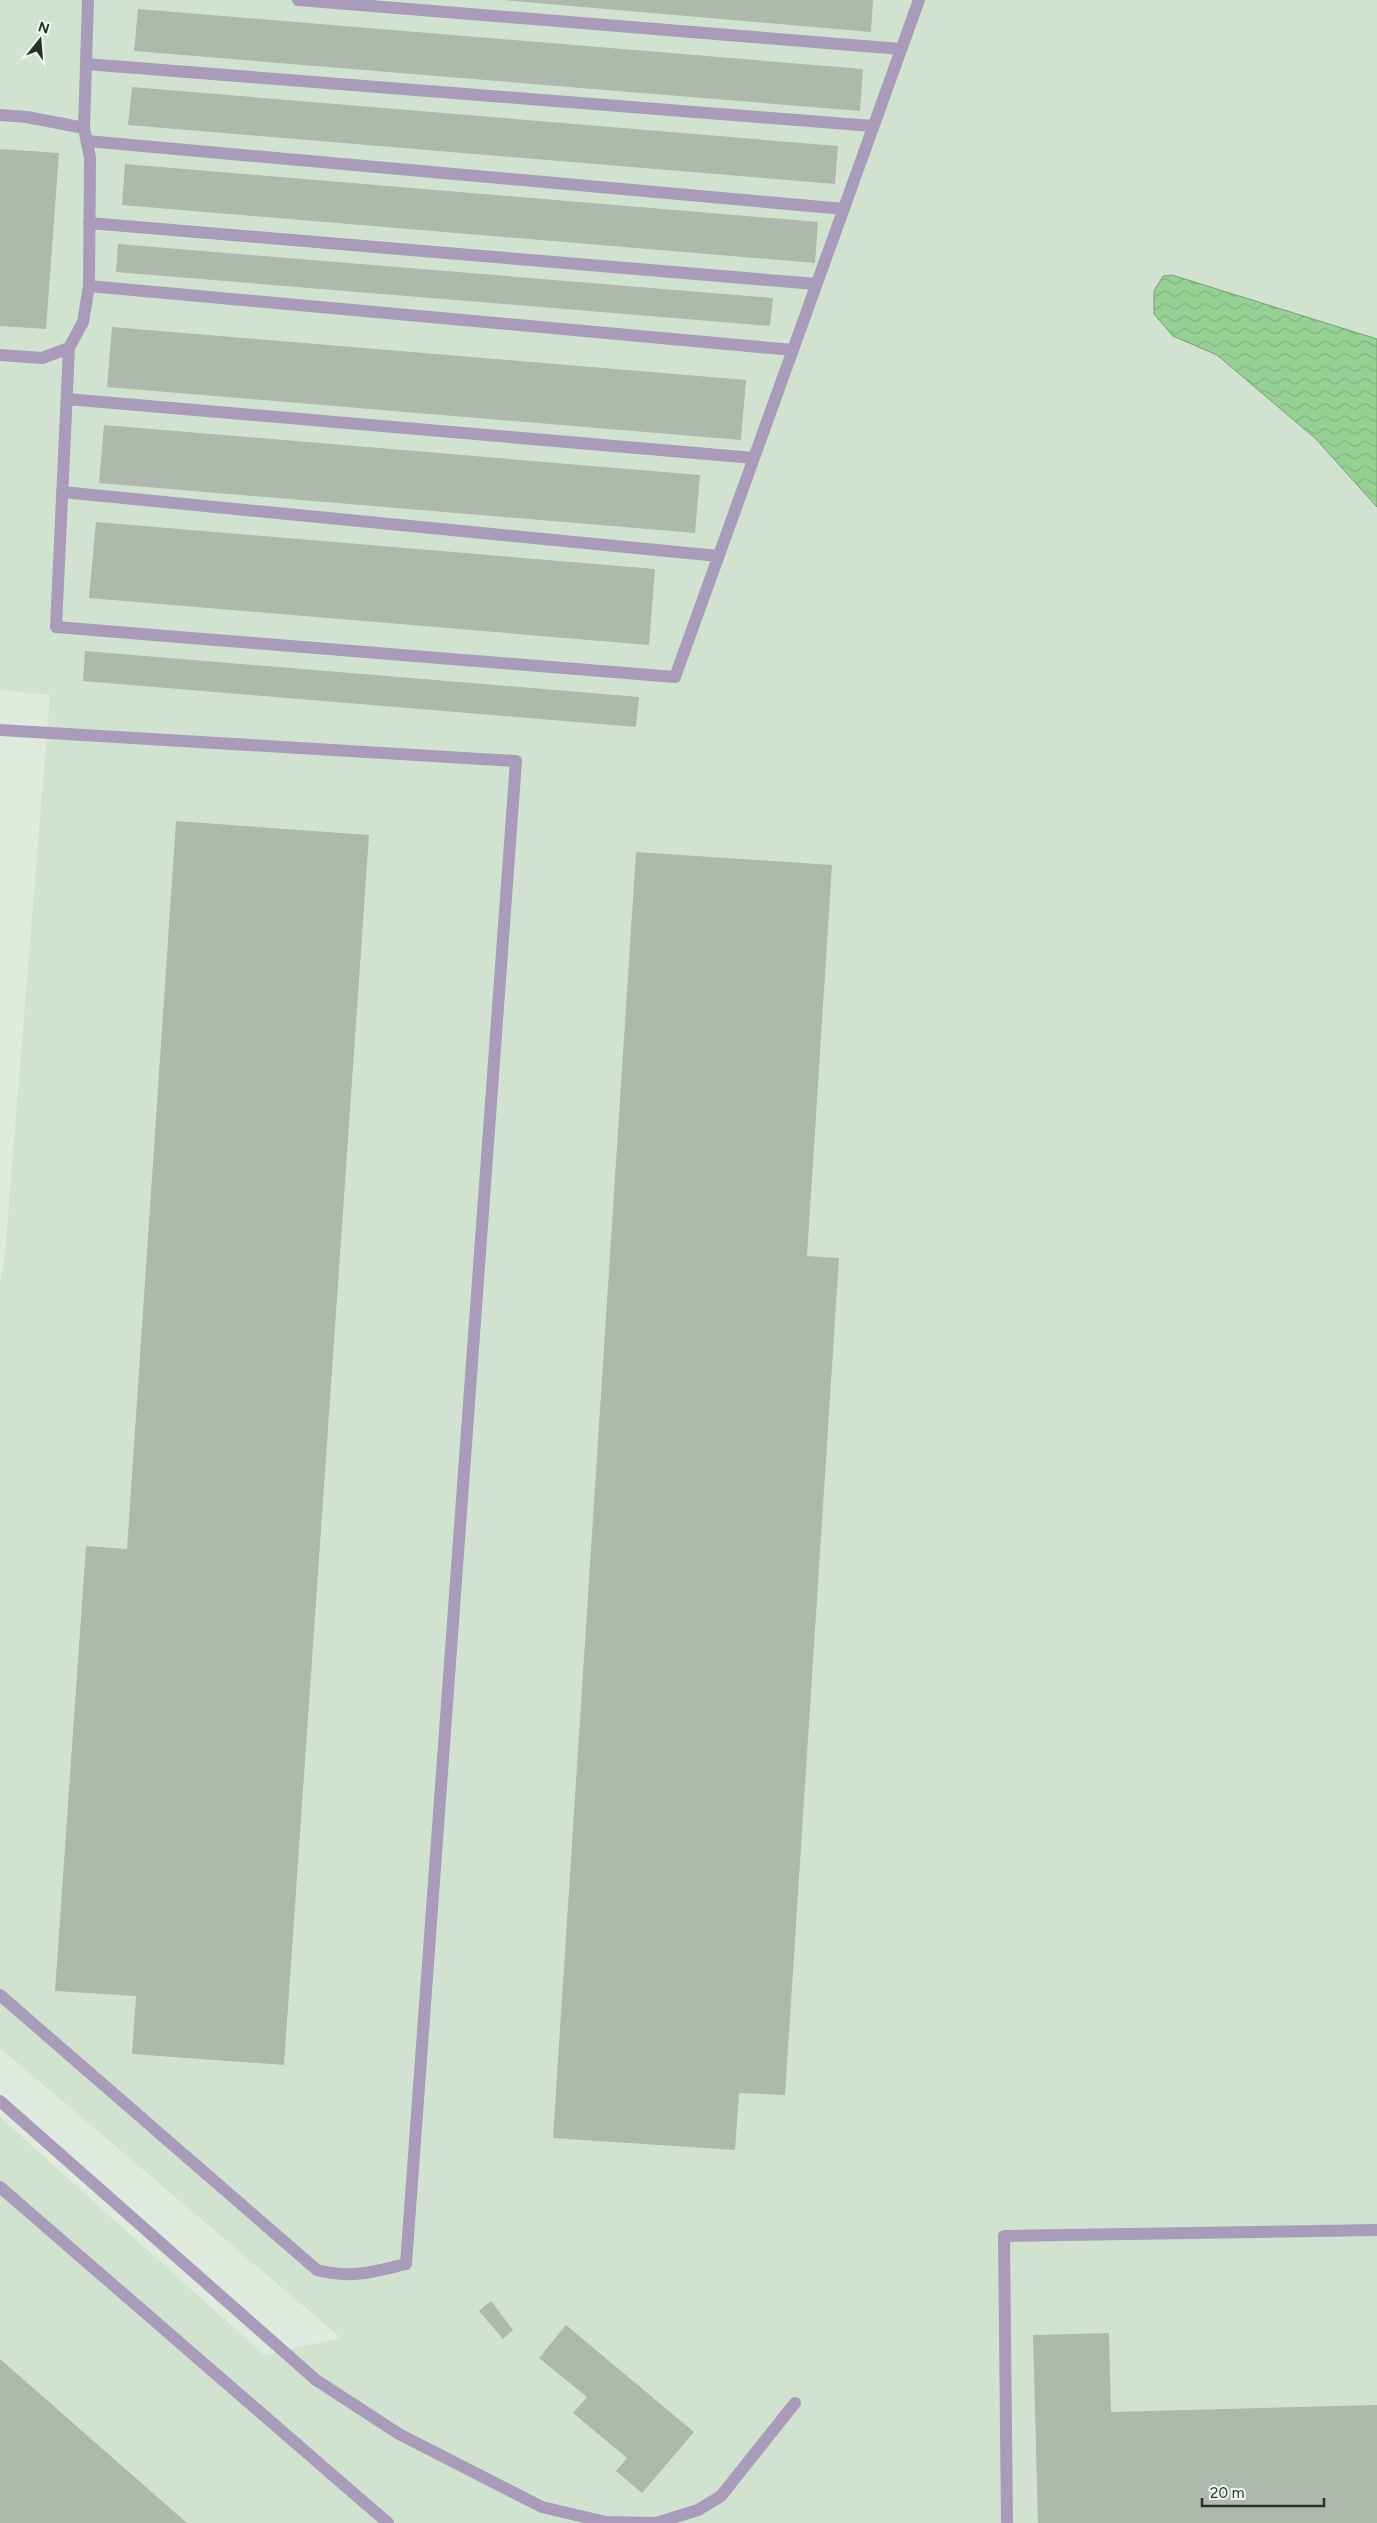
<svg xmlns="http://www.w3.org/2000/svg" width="1377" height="2523" font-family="Figtree,sans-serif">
	<defs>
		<pattern id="water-waves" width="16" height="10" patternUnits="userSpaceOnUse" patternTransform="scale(1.25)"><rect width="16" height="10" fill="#97d094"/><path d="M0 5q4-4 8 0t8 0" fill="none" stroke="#82b380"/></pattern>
	</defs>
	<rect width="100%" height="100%" fill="#e0ebdf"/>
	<path fill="#d2e2d0" d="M0 0H1377V2523H0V2117L264 2355 341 2338 0 2048V1283L4 1264 50 695 0 690Z"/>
	<path fill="url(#water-waves)" stroke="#77a075" d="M1172 275 1377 339V507L1316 439 1217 355 1173 336 1154 314V291L1163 276Z"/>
	<path fill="#aeb8ad" d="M503 0H873L871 32Z
		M138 9 863 69 860 111 134 51Z
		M132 87 838 146 835 184 128 125Z
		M0 149 59 153 46 329 0 326Z
		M125 164 818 222 815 263 122 205Z
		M118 244 773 298 770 326 116 272Z
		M112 327 746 380 741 440 107 387Z
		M104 425 700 475 695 533 99 483Z
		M96 522 655 569 649 645 89 598Z
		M85 651 639 697 636 727 83 681Z
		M176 821 369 835 284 2065 132 2054 136 1996 55 1991 86 1546 127 1549Z
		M636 852 832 865 807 1256 839 1258 785 2095 739 2093 735 2150 553 2138Z
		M491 2301 513 2330 503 2339 479 2311Z
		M566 2325 694 2432 642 2493 616 2471 627 2458 573 2413 587 2397 539 2358Z
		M1109 2333 1111 2412 1377 2405V2523H1038L1033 2335Z
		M0 2359 187 2523H0Z"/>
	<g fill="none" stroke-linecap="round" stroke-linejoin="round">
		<path stroke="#a99cba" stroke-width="12" d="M298 0 901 49
			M86 64 873 126
			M0 115 27 117 84 128 90 158 89 286 83 322 69 348 42 358 0 355
			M84 128 88 0
			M87 141 844 209
			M89 223 816 284
			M89 286 793 350
			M69 348 56 627 675 677 919 0
			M67 399 754 458
			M62 492 718 556
			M0 730 516 761 406 2264C372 2272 352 2279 317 2270L0 1995
			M0 2101 316 2380 399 2434 542 2507 606 2522 656 2523 698 2510 721 2496 795 2403
			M0 2187 388 2523
			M1007 2523 1004 2236 1377 2230"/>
	</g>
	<g transform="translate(40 40) rotate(17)" stroke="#edf8ec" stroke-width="4" paint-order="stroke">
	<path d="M0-4L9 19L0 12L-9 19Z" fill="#2c302c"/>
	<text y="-8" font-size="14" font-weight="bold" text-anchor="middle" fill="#2c302c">N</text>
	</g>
	<path d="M1202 2498v8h122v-8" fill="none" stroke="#2c302c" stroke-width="2.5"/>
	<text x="1210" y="2498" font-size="15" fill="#2c302c" stroke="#edf8ec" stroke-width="4" paint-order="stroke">20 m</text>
</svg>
